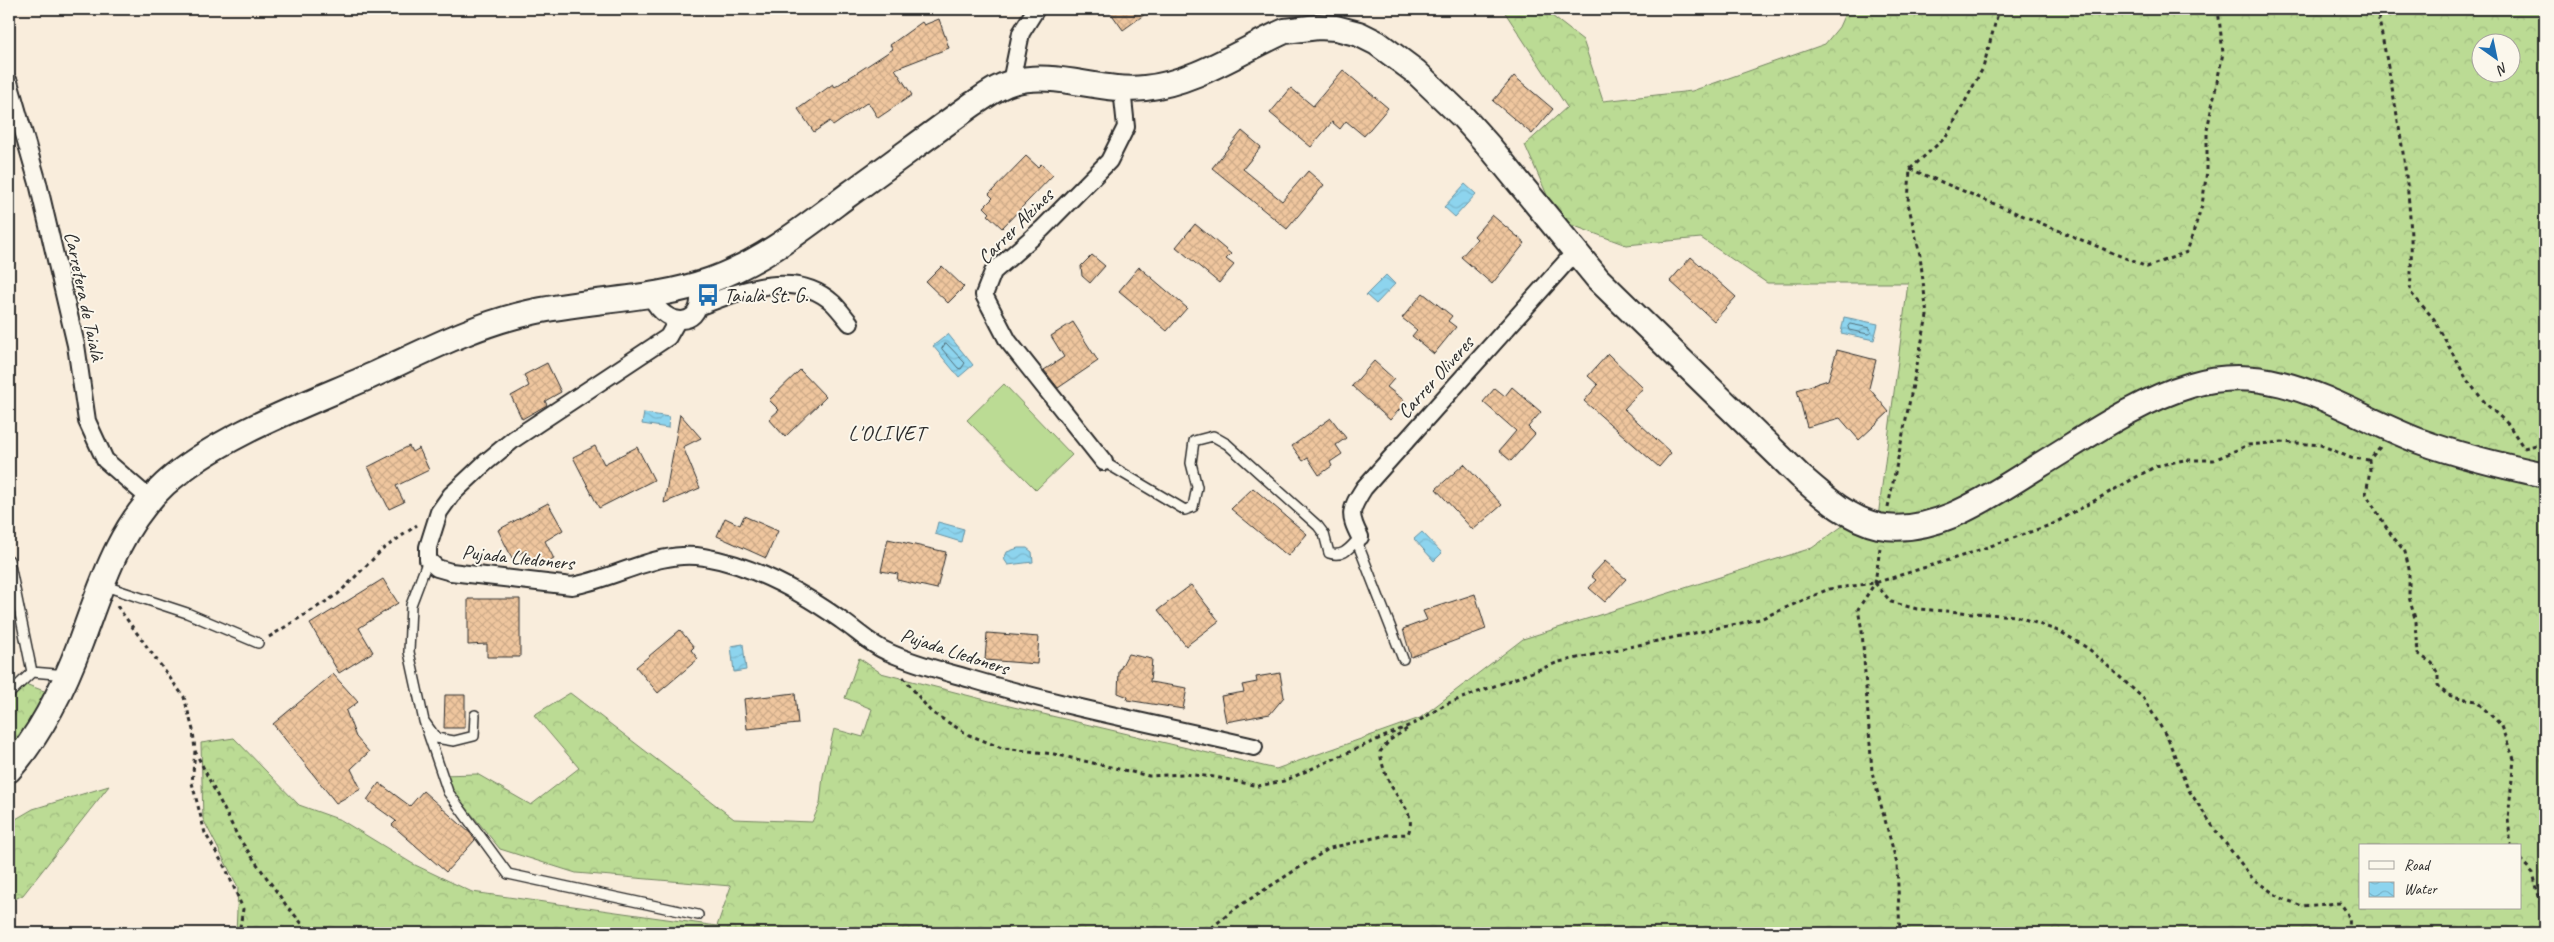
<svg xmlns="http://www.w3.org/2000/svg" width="2554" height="942" font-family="Caveat,sans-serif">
	<defs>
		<pattern id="forest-crowns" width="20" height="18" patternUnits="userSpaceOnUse" patternTransform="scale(1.25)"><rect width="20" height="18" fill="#bbdb94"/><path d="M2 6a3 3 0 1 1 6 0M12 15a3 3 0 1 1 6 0" fill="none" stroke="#a1bc80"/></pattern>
		<pattern id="water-waves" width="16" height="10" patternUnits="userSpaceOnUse" patternTransform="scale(1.25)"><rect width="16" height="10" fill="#8dd4ee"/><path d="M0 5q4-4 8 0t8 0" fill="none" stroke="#7ab6cc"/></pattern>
		<pattern id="building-cross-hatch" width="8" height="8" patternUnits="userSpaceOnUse" patternTransform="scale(1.25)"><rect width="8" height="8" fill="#efc69e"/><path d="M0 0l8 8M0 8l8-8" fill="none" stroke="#cdaa88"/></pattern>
	</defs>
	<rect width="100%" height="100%" fill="#f9eddc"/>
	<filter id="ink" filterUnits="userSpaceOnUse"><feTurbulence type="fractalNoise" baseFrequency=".02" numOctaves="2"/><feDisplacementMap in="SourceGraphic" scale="10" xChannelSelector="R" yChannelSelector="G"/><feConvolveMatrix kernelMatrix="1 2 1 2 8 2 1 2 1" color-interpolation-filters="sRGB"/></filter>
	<g filter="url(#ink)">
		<path fill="url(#forest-crowns)" stroke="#738360" fill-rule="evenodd" d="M1505 9H1543L1583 40 1603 101 1692 91 1825 44 1839 27 1847 9H2545V933H236L238 887 203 819 201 743 234 738 299 805 341 820 413 864 472 892 717 926 731 886 576 873 500 849 440 775 477 774 531 805 579 768 534 715 570 693 734 819 812 822 820 804 823 776 834 729 863 737 872 709 845 698 859 658 881 673 1005 705 1276 769 1420 718 1523 639 1812 548 1844 525H1877L1908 283H1767L1701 238 1626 245 1558 220 1525 145 1567 107 1504 11ZM2482 42H2512V72H2482ZM2360 846H2520V908H2360Z
			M9 678 55 695 9 773Z
			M109 786 23 895 9 902V823L33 809Z"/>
		<path fill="#bbdb94" stroke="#738360" d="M1004 384 1072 455 1036 490 967 420Z"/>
		<path fill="url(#water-waves)" stroke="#6690a0" d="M1465 184 1476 194 1455 217 1444 207Z
			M1386 275 1395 284 1376 304 1366 295Z
			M1844 317 1878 324 1874 340 1841 333Z
			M948 334 973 365 959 377 933 346Z
			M644 413 669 417 668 428 642 424Z
			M938 522 964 529 961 542 935 534Z
			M1422 532 1442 553 1434 561 1414 539Z
			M1018 548H1027L1032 552 1033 562 1008 565 1004 559 1007 552Z
			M743 644 746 670 734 672 731 646Z"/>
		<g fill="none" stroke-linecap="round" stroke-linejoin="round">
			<path stroke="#526f79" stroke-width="1" d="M1850 324 1870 328 1871 333 1868 334 1849 330 1848 327Z
				M946 343 965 363 961 369 958 368 942 349Z"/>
		</g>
		<path fill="url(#building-cross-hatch)" stroke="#2b2b2b" d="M1108 9H1152L1123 30Z
			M939 19 949 48 895 69 912 95 878 118 868 102 833 126 830 121 814 132 798 109 833 84 835 87 893 49 890 45 922 22 924 25Z
			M1343 70 1388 108 1364 136 1346 121 1340 129 1332 122 1311 147 1270 113 1291 88 1313 106Z
			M1514 76 1553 109 1532 134 1493 101Z
			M1242 131 1261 147 1243 169 1282 201 1308 171 1324 185 1287 229 1212 168Z
			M1026 156 1038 167 1041 164 1053 175 1002 228 988 215 990 213 984 207 993 198 989 194Z
			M1492 215 1525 243 1492 284 1461 257 1477 239 1474 236Z
			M1195 224 1231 254 1226 259 1234 265 1219 283 1176 247Z
			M1092 255 1105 266 1090 283 1082 276 1081 266Z
			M1691 257 1736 297 1714 321 1670 281Z
			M942 266 964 287 948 303 926 282Z
			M1139 267 1187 308 1167 331 1119 291Z
			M1423 293 1452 316 1448 321 1456 327 1434 354 1412 336 1417 330 1402 318Z
			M1073 322 1098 361 1058 388 1044 370 1064 357 1051 336Z
			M1837 350 1876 360 1869 388 1889 412 1859 440 1840 418 1807 427 1797 390 1828 380Z
			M1608 354 1643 388 1624 409 1671 453 1659 467 1584 401 1598 385 1588 376Z
			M1374 361 1394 379 1387 387 1406 402 1390 420 1352 386Z
			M547 363 561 392 545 401 547 405 522 419 511 396 529 386 524 375Z
			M800 370 826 397 785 437 769 419 779 410 769 400Z
			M1512 387 1541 412 1528 427 1535 434 1511 461 1499 451 1516 431 1483 402 1495 388 1505 396Z
			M680 414 701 438 683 447 700 488 664 503Z
			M1331 418 1346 438 1336 445 1342 454 1330 462 1332 466 1319 475 1308 458 1303 461 1292 446Z
			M409 446 412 452 419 448 429 470 396 486 404 502 389 509 368 467Z
			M595 446 604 464 637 447 654 480 599 508 573 457Z
			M1464 464 1502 505 1473 530 1436 489Z
			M1253 488 1307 534 1288 556 1231 509Z
			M548 503 563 530 545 541 554 559 536 568 526 550 512 558 498 530Z
			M744 516 778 531 766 558 717 536 725 518 740 525Z
			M888 539 946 552 937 589 897 580 898 574 881 571Z
			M1605 561 1626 579 1605 602 1589 588 1596 580 1591 576Z
			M383 579 398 603 359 628 373 652 339 673 310 624Z
			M1191 585 1219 621 1186 646 1158 610Z
			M1475 594 1486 629 1411 657 1403 629 1427 620 1423 611Z
			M468 599H520V657H487V644L468 645Z
			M680 630 694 647 691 650 698 659 658 693 636 667Z
			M987 633 1039 637 1037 664 985 660Z
			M1128 654 1152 659 1150 682 1187 688 1183 709 1127 700 1128 697 1118 693 1119 671Z
			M1280 673 1284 697 1270 714 1226 722 1221 696 1244 692 1242 685 1257 682 1256 677Z
			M333 674 358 702 346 711 356 737 369 752 351 769 361 789 336 803 273 724Z
			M795 693 798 724 747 729 744 699Z
			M445 695H465V728H444Z
			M379 783 410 806 423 791 470 833 475 840 446 872 392 825 396 821 367 800Z"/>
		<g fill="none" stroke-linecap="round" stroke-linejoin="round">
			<defs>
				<path id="lane" d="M1104 462 1185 510 1193 507 1197 487 1191 463 1194 441 1213 436 1227 444 1318 526 1324 534 1329 553C1344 558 1350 547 1360 537
					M1360 537 1359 547 1403 659
					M9 560 32 672
					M428 560 411 605 409 652 424 721 436 738 454 741 474 736 475 715
					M102 585 187 613 258 643
					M9 694 32 672 67 675
					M424 721 448 792 508 874 698 915"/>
				<path id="street" d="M9 82 38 183 76 345 87 421 105 460 150 499
					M1011 82 1021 33 1036 9
					M651 294C659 324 701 332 699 296
					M698 307C739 291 795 268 833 303 839 309 845 317 850 323
					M677 321 668 337 514 439 485 463 451 495 439 512 428 547V560L437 568 451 572 572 586C615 579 660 549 704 557 753 565 801 592 841 620 856 630 871 645 888 652 914 664 943 671 971 679 1064 707 1160 725 1254 747
					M1104 462 1008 341 984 295 993 272 1042 229 1109 161 1126 127 1122 89
					M1360 537C1348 514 1350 510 1364 488L1575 252"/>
				<path id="secondary" d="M9 770C42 733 64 687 81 641 102 584 119 526 165 484 218 436 307 404 373 375 423 352 474 325 528 313 588 299 653 301 711 280 763 261 804 228 848 195 890 165 931 134 973 104 986 96 998 86 1013 82 1054 70 1102 93 1145 88 1195 83 1240 51 1285 31L1318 27 1336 28 1359 34 1377 43 1416 72 1463 117 1489 146 1598 279 1800 476C1823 496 1848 519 1879 526 1936 537 1994 493 2040 465 2088 436 2137 401 2191 385 2277 359 2343 412 2419 441 2460 456 2502 466 2545 475"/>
			</defs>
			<use href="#lane" stroke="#2b2b2b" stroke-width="12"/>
			<use href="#street" stroke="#2b2b2b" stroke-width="20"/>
			<use href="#secondary" stroke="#2b2b2b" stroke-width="28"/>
			<path stroke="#2b2b2b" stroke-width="3" stroke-dasharray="4 4" stroke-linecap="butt" d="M2377 9C2394 101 2417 197 2410 292L2434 319 2467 380 2487 405 2508 424 2524 448
				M1910 169 2147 267 2187 252 2202 205 2207 171V130L2223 53 2218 9
				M2380 447 2369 460 2370 470 2366 494 2390 533 2405 552 2409 569V597L2416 622 2418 654 2432 663 2438 674V685L2447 695 2476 701 2500 724 2514 759 2508 819 2511 846
				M2524 448 2545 443
				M1888 507 1927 316 1920 255 1908 203 1910 169 1946 137 1983 68 1999 9
				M1880 548 1875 583 1858 609 1862 631 1872 772 1897 864 1900 933
				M1875 583 1891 602 1917 609 2016 616 2061 632 2089 649 2144 699 2168 739 2188 789 2216 831 2253 879 2279 897 2302 906 2340 903C2349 914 2352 920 2347 933
				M117 606 184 697 193 730 195 751 238 837 286 905 310 933
				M269 637 338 594 382 550 417 525
				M903 677 931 712 969 735 1002 748 1054 754 1149 776 1183 774 1215 777 1258 786 1284 781 1417 722 1446 704 1559 662 1760 619 1829 589 1875 583 1965 555 2053 524 2156 466 2184 460H2214L2248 445 2282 442 2321 445 2351 458 2369 460
				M195 751 192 783 205 833 227 871 243 909 239 933
				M2520 859 2533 873 2545 920
				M1205 933 1236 908 1330 848 1387 835 1408 834C1416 815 1402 805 1393 789 1386 778 1382 765 1380 752L1390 740 1410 727
				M2542 933 2545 926"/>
			<use href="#lane" stroke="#fbf7ec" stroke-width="9"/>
			<use href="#street" stroke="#fbf7ec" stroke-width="16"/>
			<use href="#secondary" stroke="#fbf7ec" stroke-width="24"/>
		</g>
	</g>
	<defs>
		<symbol id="bus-bare" viewBox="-9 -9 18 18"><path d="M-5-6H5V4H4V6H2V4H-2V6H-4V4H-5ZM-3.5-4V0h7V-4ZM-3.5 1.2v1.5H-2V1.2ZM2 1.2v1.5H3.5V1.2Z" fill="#1f6fb2" stroke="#fbf7ec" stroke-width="2.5" paint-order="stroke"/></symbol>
	</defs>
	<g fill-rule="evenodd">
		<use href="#bus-bare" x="692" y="279" width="32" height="32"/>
	</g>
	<g text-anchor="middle" stroke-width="4" stroke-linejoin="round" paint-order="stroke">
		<g font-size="20" fill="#2b2b2b" stroke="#fbf7ec">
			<text transform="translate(1015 226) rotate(-45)" y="7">Carrer Alzines</text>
			<text transform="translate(85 296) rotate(78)" y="7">Carretera de Taialà</text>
			<text transform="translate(1435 377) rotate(-48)" y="7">Carrer Oliveres</text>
			<text transform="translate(518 557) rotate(6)" y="7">Pujada Lledoners</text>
			<text transform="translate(955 651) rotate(18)" y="7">Pujada Lledoners</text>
		</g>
		<g font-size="20" fill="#2b2b2b" stroke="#fbf7ec" text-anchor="start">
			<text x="724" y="302">Taialà St. G.</text>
		</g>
		<g font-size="21" letter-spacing="1" fill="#2b2b2b" stroke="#fbf7ec">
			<text x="887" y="440">L'OLIVET</text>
		</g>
	</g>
	<rect width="2554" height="942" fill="none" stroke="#fbf7ec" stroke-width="30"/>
	<rect x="15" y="15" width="2524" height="912" fill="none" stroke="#2b2b2b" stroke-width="2" filter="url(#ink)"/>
	<rect x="2359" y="844" width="162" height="65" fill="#fbf7ec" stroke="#a8a59f"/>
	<rect x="2369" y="861" width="25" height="8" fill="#fbf7ec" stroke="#a8a59f"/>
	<text x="2404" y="870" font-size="15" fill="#2b2b2b">Road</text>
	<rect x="2369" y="882" width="25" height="15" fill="url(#water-waves)" stroke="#a8a59f"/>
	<text x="2404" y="894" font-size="15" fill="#2b2b2b">Water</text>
	<g transform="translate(2496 58) rotate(147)"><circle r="24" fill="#fbf7ec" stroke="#a8a59f"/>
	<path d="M0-4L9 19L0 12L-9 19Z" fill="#1f6fb2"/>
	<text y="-8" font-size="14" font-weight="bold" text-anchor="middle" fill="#2b2b2b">N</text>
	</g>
</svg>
